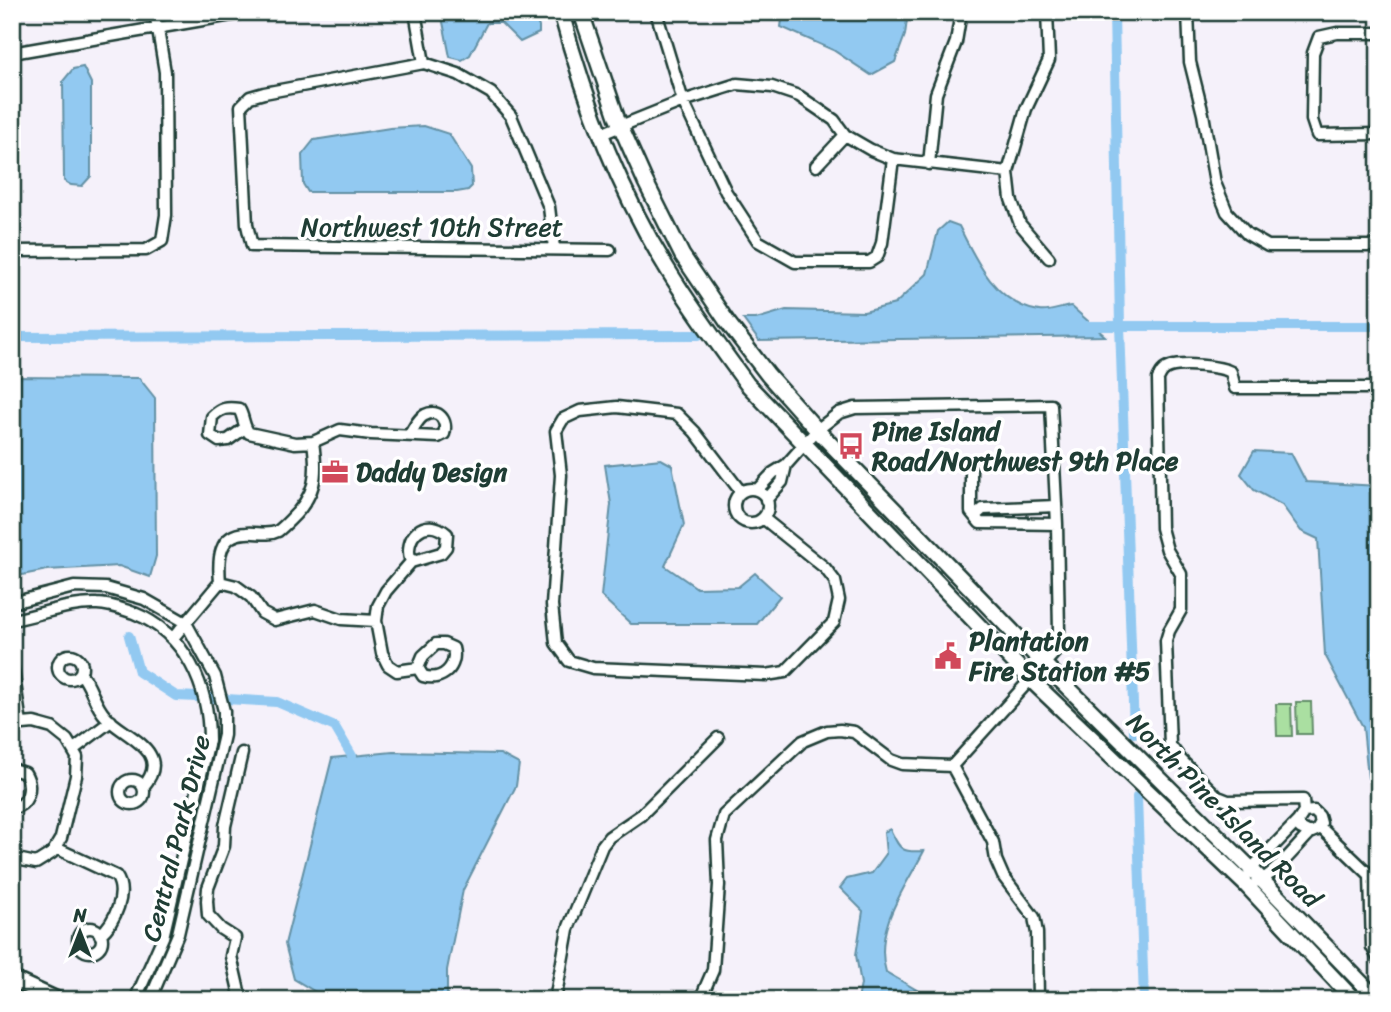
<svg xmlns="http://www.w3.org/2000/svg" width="1391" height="1012" font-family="Sriracha,sans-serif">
	<rect width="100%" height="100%" fill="#f5f1fa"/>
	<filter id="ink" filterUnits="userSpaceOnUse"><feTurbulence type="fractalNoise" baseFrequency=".0143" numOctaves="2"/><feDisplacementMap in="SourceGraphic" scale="14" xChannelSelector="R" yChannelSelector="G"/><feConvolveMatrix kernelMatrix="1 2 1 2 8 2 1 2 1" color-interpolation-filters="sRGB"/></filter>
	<g filter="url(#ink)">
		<path fill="#aadfa1" stroke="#648e6a" stroke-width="2" d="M1296 702H1311L1312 734H1297Z
			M1276 704H1291L1292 736H1277Z"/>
		<path fill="#92c9f1" stroke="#6491a5" stroke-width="2" d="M443 12H533L539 27V33L520 42 501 23H487L470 55 462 60 450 57 442 17Z
			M783 12H908L905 35 895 62 871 75 833 50 781 27Z
			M83 67 91 83V176L82 186 71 185 64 181 63 81 73 69Z
			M424 126 449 134 471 169 472 186 468 190 457 192H308L303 184 302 155 314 140 390 128Z
			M948 222 959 226C976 261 996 304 1039 311 1048 313 1062 307 1071 306L1105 336 759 341 743 319H756L786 310 864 312 895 304 927 274 938 231Z
			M12 377 139 378 155 398 156 556 150 577 119 566 47 570 12 577Z
			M1254 451 1291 453 1306 482 1379 486V644L1376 648V713L1379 722V786L1368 778 1363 727 1325 655 1318 539 1301 531 1282 505 1254 490 1241 474Z
			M661 459 672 465 684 525 665 566 697 588 738 587 755 573 780 596 757 624H631L601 596 611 504 605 465Z
			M393 752 500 754 519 764 516 786 463 890 447 970V1000H329L294 979 285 944 332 758Z
			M890 829C900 849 900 853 924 851 905 888 873 929 886 972L934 1000H858L861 984 856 955 863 911 840 888 847 879 872 873 886 854 884 832Z"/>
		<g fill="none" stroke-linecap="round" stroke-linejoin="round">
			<path stroke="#92c9f1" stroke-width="10" d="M1114 12 1120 325 1134 733
				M1081 326H1379
				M12 337 699 335
				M129 636 139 672 176 696 198 697
				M208 698H216
				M226 699 277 702 335 727 352 756
				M1137 797 1144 1000"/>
			<defs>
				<path id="street" d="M415 12 424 63
					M656 12 683 101 726 192 758 241 795 262H869L877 257 882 243 893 159
					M1047 12 1049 60 1026 109 1008 172 1011 199 1020 224 1049 258
					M1188 12 1190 62 1203 114 1215 183 1227 212 1247 234 1268 246H1379
					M1379 33H1337L1319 37 1313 53 1312 120 1317 135 1379 134
					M12 53 249 12
					M601 134 683 101 737 84 772 87 799 96 834 120 845 135 871 150 893 159 1008 172
					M929 164 936 94 956 42 961 12
					M816 166 845 135
					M554 248 549 207 511 116 491 93 458 74 424 63 264 93 250 97 241 106 247 225 252 246 610 250
					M12 251 146 250 162 241 166 215 165 72 155 12
					M245 428 228 440 219 441 210 435 212 417C221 408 227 407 239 409 244 417 243 426 249 433L295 443 313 442 340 430 371 434 438 437 444 434C448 421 439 408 425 415 418 418 414 428 410 434
					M971 466V512L980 523 1057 524
					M734 506a17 17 0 1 1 34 0a17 17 0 1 1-34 0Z
					M757 490 773 473 786 465 817 430 839 413 855 408 1051 405 1057 524 1059 632 1057 650 952 766 993 842 996 860 1003 876 1034 917 1037 933 1038 1000
					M741 492 695 432 677 414 617 407 580 411 563 419 556 431 561 475 552 605 556 643 569 661 593 668 766 675 785 672 834 622 839 600 835 581 825 568 763 518
					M766 500 782 482 786 465
					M975 516 983 509 1056 506
					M411 562C402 537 425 515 447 534L446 547 441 553 411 562 386 591 378 606 376 621 382 653 388 665 397 671 418 668 423 676C442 682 458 667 453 648L444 644H436L423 656 418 668
					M220 582C218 560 218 534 246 533 257 532 268 536 278 531 282 528 287 523 290 520 316 495 318 476 313 442
					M220 582 236 586 251 597 262 613 275 620 315 610 341 619 376 621
					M12 603 74 587 106 588 144 599 186 623 215 676 224 711V735L178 934 150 1000
					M12 620C41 615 68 603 97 604 110 604 122 609 134 613 186 634 209 687 209 740L163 937 135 1000
					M173 638 220 582
					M58 667a12 12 0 1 1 24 0a12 12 0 1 1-24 0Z
					M12 663 21 724
					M81 674C92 687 94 705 106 717 124 737 174 751 143 787
					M12 725 34 723 52 728 67 740 77 757 76 776 61 838 52 853 36 863 12 858
					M74 749 111 721
					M12 769 25 773C33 786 29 806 12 808
					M120 792a12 12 0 1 1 24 0a12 12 0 1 1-24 0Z
					M1304 812 1314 811 1319 816 1321 823 1317 830 1310 833 1300 828 1298 821 1304 812 1303 800 1228 801 1218 797 1181 760 1170 745 1166 641 1169 631 1181 610V574L1167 550 1161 528 1158 379C1161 373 1163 369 1170 367 1183 363 1220 366 1231 372L1235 388H1379
					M1320 827 1370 875 1372 947 1379 960
					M56 848 116 876C128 893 115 922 100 935
					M1249 874 1251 869 1298 821
					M1256 882C1272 878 1297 846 1310 833
					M78 940a12 12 0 1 1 24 0a12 12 0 1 1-24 0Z
					M241 1000 231 956 235 938 221 929 208 915 207 901 208 888 224 846 225 826 242 753
					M555 1000 568 929 602 846 609 837 641 815 718 738
					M700 1000 713 970 719 885 717 840 724 815 803 741 827 731 840 730 854 732 891 760 902 764 952 766"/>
				<path id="secondary" d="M561 12C585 101 619 191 668 270 692 309 720 347 747 384L1030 679 1245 884 1354 1000
					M581 12 617 118 645 181 682 255 728 323 768 375 817 430 1044 664 1251 869 1378 1000
					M12 979 58 1000"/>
			</defs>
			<use href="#street" stroke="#1f3d34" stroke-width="15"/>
			<use href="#secondary" stroke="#1f3d34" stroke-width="19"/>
			<use href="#street" stroke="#fff" stroke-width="10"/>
			<use href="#secondary" stroke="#fff" stroke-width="14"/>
		</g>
	</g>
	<defs>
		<symbol id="bus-bare" viewBox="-9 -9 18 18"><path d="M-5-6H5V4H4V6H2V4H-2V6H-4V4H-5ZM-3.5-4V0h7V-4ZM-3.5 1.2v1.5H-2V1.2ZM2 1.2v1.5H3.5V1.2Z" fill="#d1495b" stroke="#fff" stroke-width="2.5" paint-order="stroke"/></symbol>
		<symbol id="office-bare" viewBox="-9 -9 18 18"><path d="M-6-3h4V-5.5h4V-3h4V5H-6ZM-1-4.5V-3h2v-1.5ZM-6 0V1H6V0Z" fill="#d1495b" stroke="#fff" stroke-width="2.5" paint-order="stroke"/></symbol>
		<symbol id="civic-bare" viewBox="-9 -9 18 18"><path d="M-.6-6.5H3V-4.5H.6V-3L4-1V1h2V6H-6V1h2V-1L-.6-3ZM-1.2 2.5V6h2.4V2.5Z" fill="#d1495b" stroke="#fff" stroke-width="2.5" paint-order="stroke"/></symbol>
	</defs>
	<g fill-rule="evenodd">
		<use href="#bus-bare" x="832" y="427" width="38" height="38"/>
		<use href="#office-bare" x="316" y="453" width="38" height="38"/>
		<use href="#civic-bare" x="929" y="637" width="38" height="38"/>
	</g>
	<g text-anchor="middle" stroke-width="7" stroke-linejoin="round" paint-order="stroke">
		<g font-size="26" fill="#1f3d34" stroke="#fff">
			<text x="432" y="236">Northwest 10th Street</text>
			<text transform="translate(1224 810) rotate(45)" y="9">North Pine Island Road</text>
			<text transform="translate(176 838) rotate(-76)" y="9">Central Park Drive</text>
		</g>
		<g font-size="26" font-weight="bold" fill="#1f3d34" stroke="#fff" text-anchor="start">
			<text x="872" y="440">Pine Island<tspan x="872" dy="30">Road/Northwest 9th Place</tspan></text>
			<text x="356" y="481">Daddy Design</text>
			<text x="969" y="650">Plantation<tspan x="969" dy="30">Fire Station #5</tspan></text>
		</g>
	</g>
	<rect width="1391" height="1012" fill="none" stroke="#fff" stroke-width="42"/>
	<rect x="21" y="21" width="1349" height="970" fill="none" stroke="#1f3d34" stroke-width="2.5" filter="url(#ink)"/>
	<g transform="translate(80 932)" stroke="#ffffff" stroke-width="5" paint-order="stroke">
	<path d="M0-5L12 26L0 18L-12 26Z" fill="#1f3d34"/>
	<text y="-10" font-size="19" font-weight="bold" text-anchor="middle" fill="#1f3d34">N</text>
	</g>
</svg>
